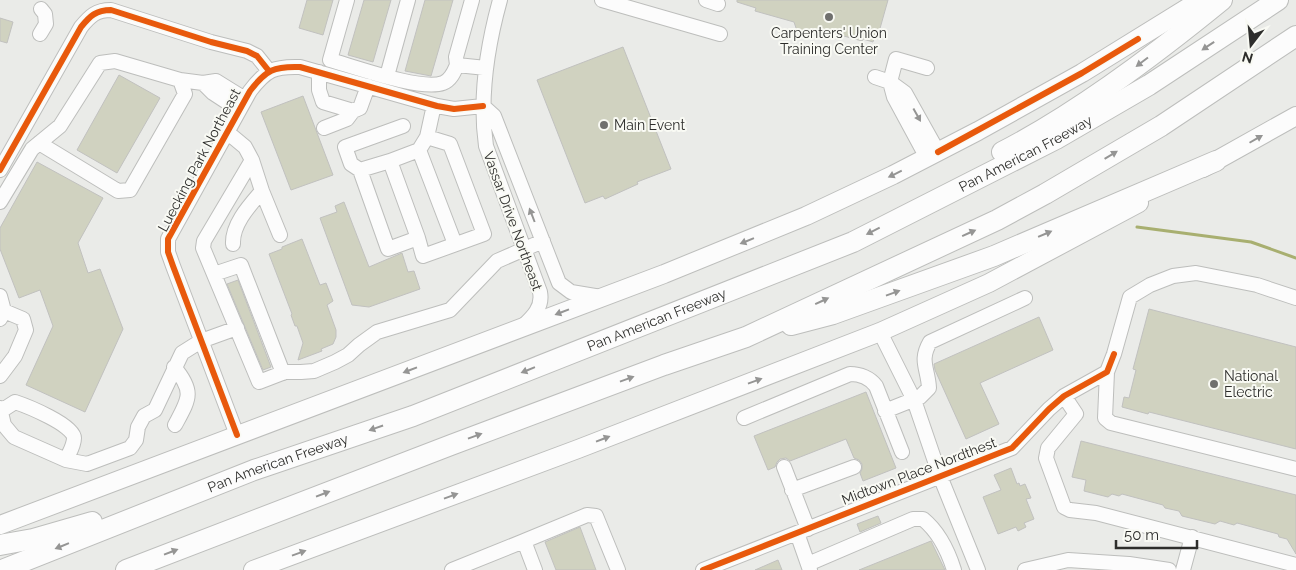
<svg xmlns="http://www.w3.org/2000/svg" width="1296" height="570" font-family="Raleway,sans-serif">
	<rect width="100%" height="100%" fill="#eaebe8"/>
	<g fill="none" stroke-linecap="round" stroke-linejoin="round">
		<path stroke="#a8af70" stroke-width="3" d="M1137 227 1251 242 1296 258"/>
	</g>
	<path fill="#d0d2c0" stroke="#c1c1bf" d="M307 0H333L323 35 299 28Z
		M364 0H391L373 62 348 55Z
		M425 0H453L431 76 405 71Z
		M737 0H888L879 32H876L873 42 863 39 862 41 822 30 813 36 805 37 797 31 794 22 755 11 756 8 737 2Z
		M0 18 13 22 7 43 0 41Z
		M623 47 671 169 637 182 638 184 605 199 603 196 585 203 537 80Z
		M119 75 160 98 117 173 77 150Z
		M303 96 333 175 291 190 261 112Z
		M37 162 103 198 78 243 88 273 100 269 123 329 85 412 26 385 53 326 40 290 19 298 0 249V228Z
		M344 202 369 267 402 253 408 272 414 271 420 289 369 307 352 305 320 218 337 212 335 206Z
		M302 239 320 285 326 283 333 301 327 305 336 330V337L333 344 321 349 322 351 298 360 303 343 297 326H295L291 315 292 314 269 254 282 249V247Z
		M238 280 271 367 263 370 227 284Z
		M1149 309 1296 347V449L1149 412 1148 414 1122 407 1124 397 1129 398 1136 370 1133 369Z
		M1039 317 1053 350 980 383 999 424 966 439 935 370 934 364Z
		M866 392 896 468 863 481 860 473 862 469V464L859 460 854 458 846 439 790 461 786 458 780 459 777 462 775 467 768 470 754 436Z
		M1081 441 1296 495V554L1287 539 1279 537 1278 534 1237 523 1234 525 1220 521 1215 524 1182 516 1179 511 1165 508 1163 505 1122 494 1119 496 1112 494 1108 497 1084 491 1086 480 1072 477Z
		M1011 468 1017 484 1019 483 1020 486 1025 484 1031 498 1026 499 1034 519 1024 523 1026 527 1018 531 1016 527 998 534 983 497 1001 490 994 475Z
		M878 516 881 523 860 532 857 524Z
		M580 527 596 570H556L545 542Z
		M931 541 945 570H859Z
		M778 560 782 570H755Z"/>
	<g fill="none" stroke-linecap="round" stroke-linejoin="round">
		<defs>
			<path id="minor" d="M347 0 330 60C355 67 421 91 443 83 451 80 454 72 457 65
				M472 0 456 57 457 65 486 68
				M500 0C487 47 479 97 486 146L540 292C543 307 533 317 523 326
				M602 0 720 34
				M706 0 718 4
				M40 34 46 24 45 14 41 9
				M319 72V90L323 102 353 111 360 108 368 86
				M387 76 408 0
				M875 77 890 82 896 59 927 68
				M180 80 203 83 216 81 245 99
				M890 82 905 93 938 152
				M890 82 894 97 927 158
				M203 83 213 93 239 110
				M483 106 494 116 559 283 571 292 601 297
				M403 126 345 147 351 164 360 170 388 249 418 238 423 256 484 234 450 144 427 137 434 105
				M324 128 347 119 353 111
				M227 132 245 147 252 160 262 191 280 235
				M427 137 419 150 455 244
				M252 160 204 241 203 248 259 382 285 372H301L314 371 335 362 348 355 359 345 377 332 450 310 497 261 543 241
				M390 161 419 150
				M0 170 81 27C90 16 96 10 111 10L211 42 247 51 257 56 269 71
				M360 170 390 161 418 238
				M0 202 32 149 60 126 100 63 115 61 180 80 185 94 130 190 118 191 39 143
				M233 244C232 224 250 205 262 191
				M214 274 241 265 283 373
				M0 296 4 311 0 319
				M880 332 914 400 940 476 978 570
				M174 367C195 392 189 399 175 425
				M1107 372 1105 418 1111 423 1296 469
				M0 376 15 356 26 330 23 319 4 311
				M1064 396 1076 414 1048 448 1046 458 1064 507 1070 510 1096 513 1296 565
				M0 408 4 425 14 437 66 460 87 464 130 448 136 440 138 427 144 416 155 410 182 353 201 341 237 328
				M1 411 15 402C27 406 74 425 74 438 74 446 69 453 66 460
				M885 411 920 397 929 388C928 368 919 361 930 342L1025 298
				M744 418 850 374C860 374 870 378 876 386L902 452
				M237 435 173 266 168 252V239L250 91C266 70 274 66 300 67L437 106 454 109 483 106
				M784 467 808 529
				M792 490 854 467
				M797 533 810 570
				M808 564 913 519H923C939 532 948 551 954 570
				M452 570 524 541
				M535 570 524 541 587 515 596 516 618 570
				M703 570 1012 448 1049 409 1064 396 1107 372 1114 354 1130 297 1150 285 1173 276 1196 273 1257 285 1296 298
				M1025 570 1068 560 1129 564 1169 570
				M1183 570 1192 537"/>
			<path id="major" d="M1203 168 1296 116
				M0 525 664 274 806 216 893 175 978 131 1082 73 1200 0
				M253 570 578 449 880 332 989 283 1139 203"/>
			<g id="highway">
				<path d="M1002 152C1078 113 1156 54 1222 0"/>
				<path d="M791 325 833 314 994 256 1216 161"/>
				<path d="M0 545 33 539 92 522"/>
				<path id="s1" d="M2 570 254 470 413 416 853 242 1056 139 1149 85 1278 0"/>
				<path d="M126 570 451 445 664 365 746 337 997 220 1045 194 1161 126 1296 36"/>
			</g>
		</defs>
		<use href="#minor" stroke="#bdbebc" stroke-width="16"/>
		<use href="#major" stroke="#bdbebc" stroke-width="20"/>
		<use href="#highway" stroke="#bdbebc" stroke-width="22"/>
		<use href="#minor" stroke="#fcfcfc" stroke-width="14"/>
		<use href="#major" stroke="#fcfcfc" stroke-width="18"/>
		<use href="#highway" stroke="#fcfcfc" stroke-width="20"/>
		<defs>
			<path id="cycleway" d="M938 152 1082 73 1138 39
				M0 170 81 27C90 16 96 10 111 10L211 42 247 51 257 56 269 71
				M237 435 173 266 168 252V239L250 91C266 70 274 66 300 67L437 106 454 109 483 106
				M703 570 1012 448 1049 409 1064 396 1107 372 1114 354"/>
		</defs>
		<use href="#cycleway" stroke="#f9faf4" stroke-width="9"/>
		<use href="#cycleway" stroke="#e8590c" stroke-width="6"/>
	</g>
	<defs><path id="oneway-solid" d="M-6-.8H1V-3.2L6.5 0L1 3.2V.8H-6Z" transform="scale(1.25)"/></defs>
	<g fill="#959594">
		<use href="#oneway-solid" transform="translate(1208 46) rotate(146)"/>
		<use href="#oneway-solid" transform="translate(1142 62) rotate(143)"/>
		<use href="#oneway-solid" transform="translate(917 115) rotate(61)"/>
		<use href="#oneway-solid" transform="translate(1256 139) rotate(-30)"/>
		<use href="#oneway-solid" transform="translate(1111 155) rotate(-31)"/>
		<use href="#oneway-solid" transform="translate(895 174) rotate(154)"/>
		<use href="#oneway-solid" transform="translate(532 215) rotate(-111)"/>
		<use href="#oneway-solid" transform="translate(873 231) rotate(153)"/>
		<use href="#oneway-solid" transform="translate(969 233) rotate(-24)"/>
		<use href="#oneway-solid" transform="translate(1045 234) rotate(-23)"/>
		<use href="#oneway-solid" transform="translate(747 241) rotate(158)"/>
		<use href="#oneway-solid" transform="translate(893 293) rotate(-20)"/>
		<use href="#oneway-solid" transform="translate(822 301) rotate(-25)"/>
		<use href="#oneway-solid" transform="translate(562 312) rotate(159)"/>
		<use href="#oneway-solid" transform="translate(410 370) rotate(159)"/>
		<use href="#oneway-solid" transform="translate(528 370) rotate(158)"/>
		<use href="#oneway-solid" transform="translate(627 379) rotate(-20)"/>
		<use href="#oneway-solid" transform="translate(755 381) rotate(-20)"/>
		<use href="#oneway-solid" transform="translate(376 428) rotate(161)"/>
		<use href="#oneway-solid" transform="translate(475 436) rotate(-20)"/>
		<use href="#oneway-solid" transform="translate(603 439) rotate(-21)"/>
		<use href="#oneway-solid" transform="translate(323 494) rotate(-21)"/>
		<use href="#oneway-solid" transform="translate(451 496) rotate(-20)"/>
		<use href="#oneway-solid" transform="translate(62 546) rotate(158)"/>
		<use href="#oneway-solid" transform="translate(171 552) rotate(-21)"/>
		<use href="#oneway-solid" transform="translate(299 553) rotate(-20)"/>
	</g>
	<g fill="#70706e" stroke="#f9faf4" stroke-width="2">
		<circle cx="829" cy="17" r="5"/>
		<circle cx="604" cy="125" r="5"/>
		<circle cx="1214" cy="384" r="5"/>
	</g>
	<g text-anchor="middle" stroke-width="4" stroke-linejoin="round" paint-order="stroke">
		<g font-size="14" fill="#2e2e2c" stroke="#f9faf4" text-anchor="start">
			<text x="829" y="38" text-anchor="middle">Carpenters' Union<tspan x="829" dy="16">Training Center</tspan></text>
			<text x="614" y="130">Main Event</text>
			<text x="1224" y="381">National<tspan x="1224" dy="16">Electric</tspan></text>
		</g>
		<g font-size="14" fill="#2e2e2c" stroke="#f9faf4">
			<text dy="5" stroke="none"><textPath href="#s1" startOffset="1106">Pan American Freeway</textPath></text>
			<text transform="translate(199 160) rotate(-62)" y="5">Luecking Park Northeast</text>
			<text transform="translate(513 221) rotate(70)" y="5">Vassar Drive Northeast</text>
			<text dy="5" stroke="none"><textPath href="#s1" startOffset="701">Pan American Freeway</textPath></text>
			<text dy="5" stroke="none"><textPath href="#s1" startOffset="296">Pan American Freeway</textPath></text>
			<text transform="translate(919 471) rotate(-21)" y="5">Midtown Place Nordthest</text>
		</g>
	</g>
	<g transform="translate(1251 45) rotate(196)" stroke="#f9faf4" stroke-width="4" paint-order="stroke">
	<path d="M0-4L9 19L0 12L-9 19Z" fill="#2e2e2c"/>
	<text y="-8" font-size="14" font-weight="bold" text-anchor="middle" fill="#2e2e2c">N</text>
	</g>
	<path d="M1116 540v8h81v-8" fill="none" stroke="#2e2e2c" stroke-width="2.5"/>
	<text x="1124" y="540" font-size="15" fill="#2e2e2c" stroke="#f9faf4" stroke-width="4" paint-order="stroke">50 m</text>
</svg>
